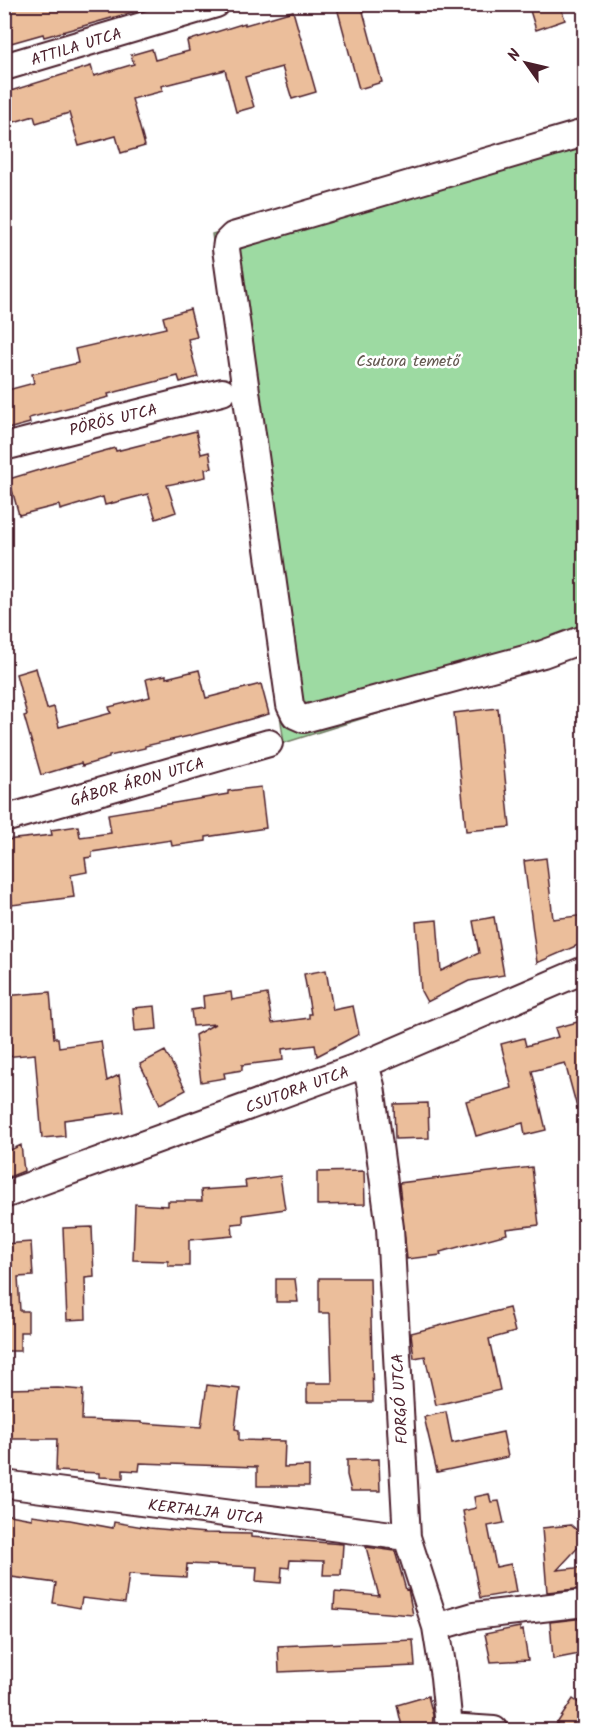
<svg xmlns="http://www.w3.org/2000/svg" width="589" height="1735" font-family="Kalam,sans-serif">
	<rect width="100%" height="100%" fill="#fff"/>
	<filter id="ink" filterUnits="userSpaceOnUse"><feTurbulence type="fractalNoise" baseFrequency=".0167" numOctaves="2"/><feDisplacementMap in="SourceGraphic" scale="12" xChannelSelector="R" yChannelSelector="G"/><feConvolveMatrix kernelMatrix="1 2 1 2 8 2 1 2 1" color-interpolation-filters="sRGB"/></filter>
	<g filter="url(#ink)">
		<path fill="#9ddaa2" stroke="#747c66" stroke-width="1.5" d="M584 125V649L284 743 212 234Z"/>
		<path fill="#ebbe9b" stroke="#4a1f2b" stroke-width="1.5" d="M13 4H139L140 10 44 37 43 34 4 45V7Z
			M336 4H361L382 82 359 89Z
			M528 4H560L565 20 536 30Z
			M293 11 316 92 292 99 282 67 245 77 254 107 236 112 225 70 161 86 163 91 132 99 145 146 121 153 116 136 79 146 69 113 36 123 34 116 4 125V93L91 66 94 76 134 64 131 55 152 49 155 60 189 51 187 41 245 23V25Z
			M190 309 197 337 188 339 198 377 180 382 178 376 108 394 109 397 29 418 30 423 4 430V391L34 383 32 374 78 363 75 349 166 328 163 317Z
			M196 431 201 454 209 452 212 468 205 469 206 477 167 485 176 512 156 519 148 494 105 505 103 497 60 510 59 505 19 515 9 479 82 457 115 448 116 451Z
			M36 668 47 709 54 707 59 727 111 713 109 707 150 697 146 679 166 675V678L199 670 206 698 261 684 269 714 189 736 145 746V748L109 756V758L82 766 81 763 41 775 24 716 27 715 16 674Z
			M498 708 510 827 466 831 454 713Z
			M261 787 266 828 206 837V841L172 846 171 840 92 852V857L85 858 87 872 71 875 74 897 12 905 6 840 52 835 51 830 78 826 80 837 111 833 108 814 228 794V791Z
			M546 858 553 919 585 915V942L537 963 524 861Z
			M494 917 504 975 469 981 427 1002 421 991 416 922 437 920 441 971 479 953 473 921Z
			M326 970 333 1010 353 1006 359 1034 317 1056 315 1045 282 1049 283 1060 242 1065V1070L224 1073 225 1078 201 1082 195 1035 215 1024 193 1026 191 1010 204 1008 203 996 231 992 232 1000 267 994 272 1023 309 1018V1014H311L304 974Z
			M50 992 54 1038H58L59 1047 101 1041 107 1081 119 1075 124 1112 64 1120 65 1136 42 1138 35 1054 4 1057V996Z
			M155 1006 157 1029 135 1031 133 1008Z
			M585 1020V1115H579L565 1063 532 1071 546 1130 525 1135 523 1123 476 1136 466 1101 512 1088 501 1044 524 1038 526 1046 558 1037 555 1028Z
			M165 1051 186 1090 160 1104 140 1064Z
			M428 1103 429 1138 395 1139 394 1104Z
			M21 1145 24 1171 4 1179V1153Z
			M532 1167 539 1225 506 1229 507 1234 440 1252 441 1255 407 1259 399 1183Z
			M364 1171 365 1204 317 1205V1172Z
			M280 1176 285 1209 243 1215V1223L232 1224 233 1236 189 1240V1266H168V1261L133 1260 135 1204 168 1206V1201H202L201 1190 246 1187 245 1181Z
			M92 1227 94 1277 85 1278 86 1319 67 1320 63 1228Z
			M31 1242 33 1276 18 1277 20 1311H28V1332H20V1351H4V1244Z
			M319 1278H370L373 1402H307V1383H332L330 1313H319Z
			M276 1279H295L298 1302H276Z
			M509 1308 515 1332 489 1339 500 1390 436 1405 425 1356 414 1358 411 1333Z
			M207 1385 240 1389 235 1429 239 1430V1440L285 1441 284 1467 309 1466V1486H257V1467L140 1463 139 1471 123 1470V1478L99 1477V1473L56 1471 57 1439H7L6 1389 58 1388 83 1390 82 1420 141 1422V1423L201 1427Z
			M446 1412 452 1443 503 1432 508 1457 437 1472 424 1417Z
			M379 1459 380 1491H351L347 1475V1460Z
			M489 1494 491 1502 499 1501 504 1523 488 1526 496 1567 511 1564 516 1592 480 1598 463 1511 476 1508 474 1497Z
			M4 1514 32 1519V1515L70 1520 113 1528 114 1522 149 1528 206 1533 251 1534V1537L343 1544 341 1575H323L324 1561 290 1560 289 1568 282 1567 281 1583 256 1581 257 1567 187 1564 186 1577 129 1574 125 1603 82 1598 80 1608 53 1603 56 1583 4 1576Z
			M571 1525 585 1537V1540L557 1570 585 1567V1588L547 1592 542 1528Z
			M366 1547 395 1551 406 1590 408 1589 413 1615 334 1609 335 1592 379 1596Z
			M585 1618V1653L553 1659 550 1622Z
			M520 1627V1631L523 1630 528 1660 491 1662 485 1634Z
			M413 1640 415 1666 279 1672 278 1646Z
			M428 1696 433 1715 432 1731H403L397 1705Z
			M573 1699 585 1707V1731H552Z"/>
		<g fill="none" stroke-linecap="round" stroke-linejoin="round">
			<defs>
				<path id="minor" d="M4 67 216 4
					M584 133 233 236 227 242 226 249 290 705 295 715 304 719 543 654 584 639
					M4 447 222 392
					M4 819 269 743
					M365 1064 371 1086 390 1228 407 1537 436 1627 444 1677 449 1727 447 1730
					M4 1195 365 1064 584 970
					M4 1484 407 1537
					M436 1627 474 1616 584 1603
					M449 1727 494 1730"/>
			</defs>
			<use href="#minor" stroke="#4a1f2b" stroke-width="30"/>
			<use href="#minor" stroke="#fff" stroke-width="26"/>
		</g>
	</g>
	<g text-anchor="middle" stroke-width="5" stroke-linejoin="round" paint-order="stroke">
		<g font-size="16" fill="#4a1f2b" stroke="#fff">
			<text transform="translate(76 46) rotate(-17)" y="6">ATTILA UTCA</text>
			<text transform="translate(113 419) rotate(-14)" y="6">PÖRÖS UTCA</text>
			<text transform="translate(137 781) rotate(-16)" y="6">GÁBOR ÁRON UTCA</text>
			<text transform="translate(297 1089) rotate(-20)" y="6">CSUTORA UTCA</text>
			<text transform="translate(399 1399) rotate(-93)" y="6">FORGÓ UTCA</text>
			<text transform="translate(206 1511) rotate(7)" y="6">KERTALJA UTCA</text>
		</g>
		<g font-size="16" fill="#63574f" stroke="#fff">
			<text x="408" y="366">Csutora temető</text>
		</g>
	</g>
	<rect width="589" height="1735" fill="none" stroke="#fff" stroke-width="24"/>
	<rect x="12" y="12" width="565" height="1711" fill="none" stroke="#4a1f2b" stroke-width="2" filter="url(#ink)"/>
	<g transform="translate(526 63) rotate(304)" stroke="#ffffff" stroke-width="4.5" paint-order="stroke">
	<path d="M0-4.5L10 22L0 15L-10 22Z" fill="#4a1f2b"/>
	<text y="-9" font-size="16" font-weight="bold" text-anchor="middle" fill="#4a1f2b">N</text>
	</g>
</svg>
